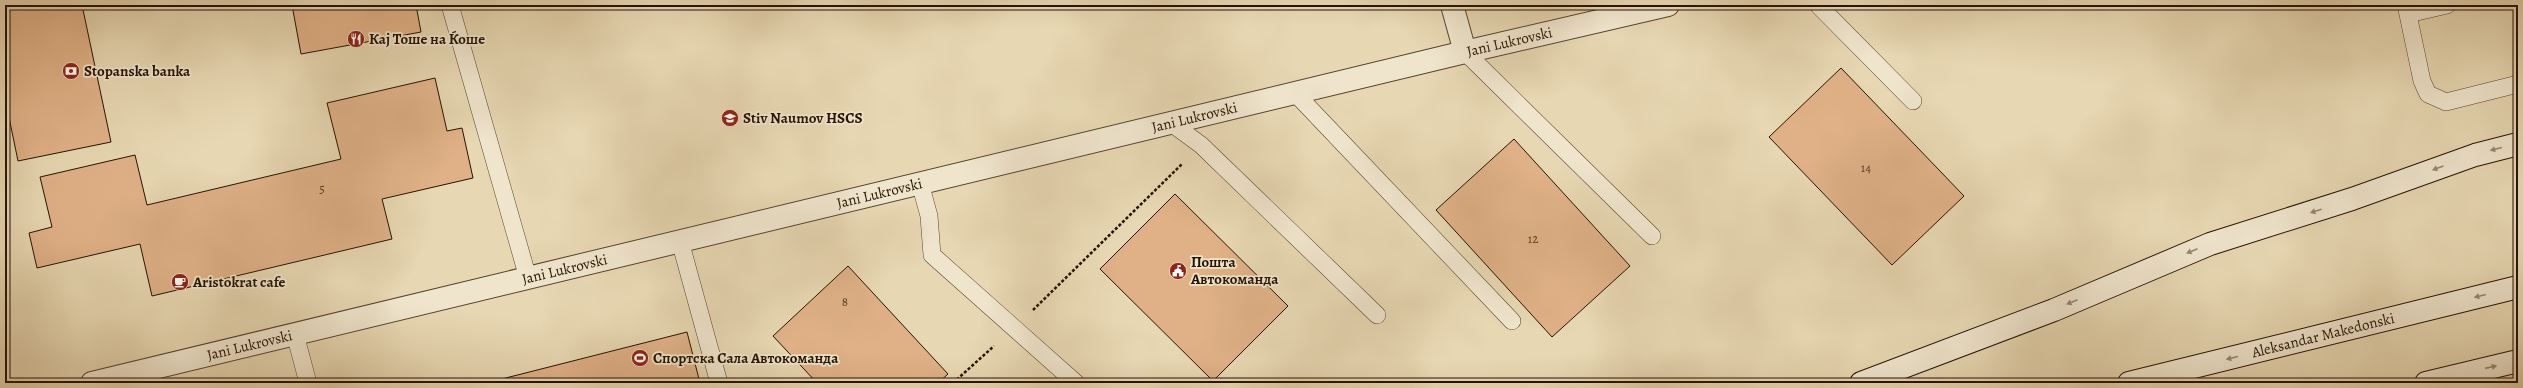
<svg xmlns="http://www.w3.org/2000/svg" width="2523" height="388" font-family="Alegreya,serif">
	<rect width="100%" height="100%" fill="#e7d7b2"/>
	<filter id="stains"><feTurbulence type="fractalNoise" baseFrequency=".005" numOctaves="4"/><feColorMatrix values="0 0 0 0 .2 0 0 0 0 .09 0 0 0 0 .02 0 0 0 .5 -.17"/></filter>
	<radialGradient id="worn" r=".72"><stop offset=".6" stop-color="#630" stop-opacity="0"/><stop offset="1" stop-color="#630" stop-opacity=".3"/></radialGradient>
	<path fill="#e0b187" stroke="#251200" d="M5 5H82L111 142 18 161 5 98Z
		M292 5H416L421 32 301 54Z
		M1841 68 1964 196 1892 265 1769 137Z
		M435 78 447 131 462 128 473 178 382 199 392 239 152 296 140 244 37 268 29 233 52 227 40 177 135 155 147 205 341 159 327 103Z
		M1514 139 1630 266 1552 337 1436 210Z
		M1175 194 1288 306 1213 381 1100 269Z
		M848 266 948 374 938 383H817L773 336Z
		M687 332 700 383H486Z"/>
	<g fill="none" stroke-linecap="round" stroke-linejoin="round">
		<defs>
			<path id="lane" d="M450 5 528 278
				M1818 5 1913 101
				M2406 5 2422 81 2428 94 2446 102 2518 84
				M2408 14 2447 5
				M1465 52 1652 236
				M1295 93 1512 321
				M1171 123 1201 145 1377 315
				M920 183 929 216 932 255 1076 383
				M680 241 719 383
				M295 334 308 383"/>
			<g id="street">
				<path d="M1452 5 1465 52"/>
				<path id="s1" d="M92 383 1465 52 1668 5"/>
			</g>
			<g id="secondary">
				<path d="M1861 383 2054 310 2210 244 2352 199 2475 155 2518 144"/>
				<path id="s2" d="M2129 383 2518 287"/>
				<path d="M2426 383 2518 361"/>
			</g>
		</defs>
		<use href="#lane" stroke="#56432c" stroke-width="18"/>
		<use href="#street" stroke="#56432c" stroke-width="24"/>
		<use href="#secondary" stroke="#251200" stroke-width="24"/>
		<path stroke="#251200" stroke-width="2.5" stroke-dasharray="3 2" stroke-linecap="butt" d="M1033 310 1182 164
			M953 383 994 346"/>
		<use href="#lane" stroke="#efe5cd" stroke-width="17"/>
		<use href="#street" stroke="#efe5cd" stroke-width="22"/>
		<use href="#secondary" stroke="#efe5cd" stroke-width="22"/>
	</g>
	<defs><path id="oneway-solid" d="M-6-.8H1V-3.2L6.5 0L1 3.2V.8H-6Z"/></defs>
	<g fill="#948671">
		<use href="#oneway-solid" transform="translate(2496 149) rotate(166)"/>
		<use href="#oneway-solid" transform="translate(2438 168) rotate(160)"/>
		<use href="#oneway-solid" transform="translate(2316 211) rotate(162)"/>
		<use href="#oneway-solid" transform="translate(2192 251) rotate(157)"/>
		<use href="#oneway-solid" transform="translate(2480 296) rotate(166)"/>
		<use href="#oneway-solid" transform="translate(2072 302) rotate(157)"/>
		<use href="#oneway-solid" transform="translate(2232 358) rotate(166)"/>
		<use href="#oneway-solid" transform="translate(2491 367) rotate(-13)"/>
	</g>
	<defs>
		<symbol id="restaurant-disc" viewBox="-11 -11 22 22"><circle r="9.5" fill="#8f2418" stroke="#efe5cd"/><path d="M-5-6h1v4h1v-4h1v4h1v-4h1v5L-1.5 .5V6h-2V.5L-5-1ZM5-6V6H3V1.5H1.5Q1.5-4 5-6Z" fill="#fff"/></symbol>
		<symbol id="bank-disc" viewBox="-11 -11 22 22"><circle r="9.5" fill="#8f2418" stroke="#efe5cd"/><path d="M-6-4H6V4H-6ZM0-2.3a2.3 2.3 0 1 0 0 4.6a2.3 2.3 0 1 0 0-4.6Z" fill="#fff"/></symbol>
		<symbol id="school-disc" viewBox="-11 -11 22 22"><circle r="9.5" fill="#8f2418" stroke="#efe5cd"/><path d="M0-5L7-2L0 1L-7-2ZM-4 1L0 2.5L4 1V4Q0 6-4 4Z" fill="#fff"/></symbol>
		<symbol id="civic-disc" viewBox="-11 -11 22 22"><circle r="9.5" fill="#8f2418" stroke="#efe5cd"/><path d="M-.6-6.5H3V-4.5H.6V-3L4-1V1h2V6H-6V1h2V-1L-.6-3ZM-1.2 2.5V6h2.4V2.5Z" fill="#fff"/></symbol>
		<symbol id="cafe-disc" viewBox="-11 -11 22 22"><circle r="9.5" fill="#8f2418" stroke="#efe5cd"/><path d="M-5.5-4.5H6V0H3Q3 3.5 0 3.5H-2.5Q-5.5 3.5-5.5 0ZM3-3.2v2h1.7v-2ZM-6 4.5H4V6H-6Z" fill="#fff"/></symbol>
		<symbol id="stadium-disc" viewBox="-11 -11 22 22"><circle r="9.5" fill="#8f2418" stroke="#efe5cd"/><path d="M0-5a6.5 5 0 1 0 0 10a6.5 5 0 1 0 0-10ZM-3.5-1.8h7v3.6h-7Z" fill="#fff"/></symbol>
	</defs>
	<g fill-rule="evenodd">
		<use href="#restaurant-disc" x="346" y="29" width="20" height="20"/>
		<use href="#bank-disc" x="61" y="61" width="20" height="20"/>
		<use href="#school-disc" x="720" y="108" width="20" height="20"/>
		<use href="#civic-disc" x="1168" y="261" width="20" height="20"/>
		<use href="#cafe-disc" x="170" y="272" width="20" height="20"/>
		<use href="#stadium-disc" x="630" y="348" width="20" height="20"/>
	</g>
	<g text-anchor="middle" stroke-width="3.5" stroke-linejoin="round" paint-order="stroke">
		<g font-size="13" fill="#543a22">
			<text x="1866" y="172">14</text>
			<text x="322" y="193">5</text>
			<text x="1533" y="243">12</text>
			<text x="845" y="306">8</text>
		</g>
		<g font-size="15" font-weight="bold" fill="#251200" stroke="#efe5cd" text-anchor="start">
			<text x="369" y="44">Кај Тоше на Ќоше</text>
			<text x="84" y="76">Stopanska banka</text>
			<text x="743" y="123">Stiv Naumov HSCS</text>
			<text x="1191" y="267">Пошта<tspan x="1191" dy="17">Автокоманда</tspan></text>
			<text x="193" y="287">Aristokrat cafe</text>
			<text x="653" y="363">Спортска Сала Автокоманда</text>
		</g>
		<g font-size="15" fill="#251200" stroke="#efe5cd">
			<text dy="5" stroke="none"><textPath href="#s1" startOffset="1458">Jani Lukrovski</textPath></text>
			<text dy="5" stroke="none"><textPath href="#s1" startOffset="1134">Jani Lukrovski</textPath></text>
			<text dy="5" stroke="none"><textPath href="#s1" startOffset="810">Jani Lukrovski</textPath></text>
			<text dy="5" stroke="none"><textPath href="#s1" startOffset="486">Jani Lukrovski</textPath></text>
			<text dy="5" stroke="none"><textPath href="#s2" startOffset="200">Aleksandar Makedonski</textPath></text>
			<text dy="5" stroke="none"><textPath href="#s1" startOffset="162">Jani Lukrovski</textPath></text>
		</g>
	</g>
	<rect width="2523" height="388" fill="none" stroke="#e7d7b2" stroke-width="20"/>
	<rect x="6" y="6" width="2511" height="376" fill="none" stroke="#251200" stroke-width="2"/>
	<rect x="10" y="10" width="2503" height="368" fill="none" stroke="#251200"/>
	<rect width="100%" height="100%" filter="url(#stains)"/>
	<rect width="100%" height="100%" fill="url(#worn)"/>
</svg>
